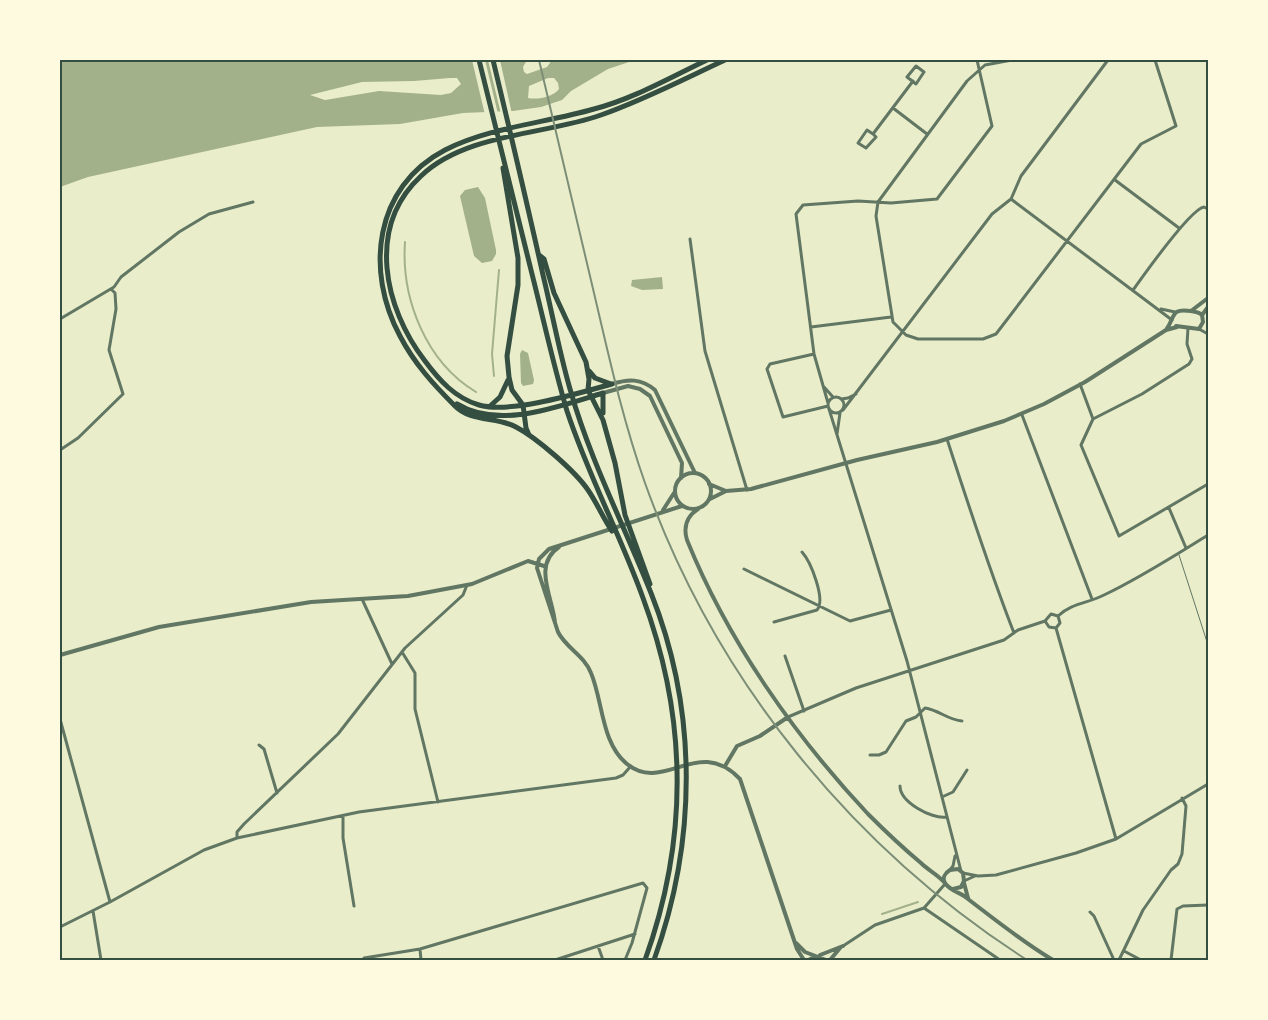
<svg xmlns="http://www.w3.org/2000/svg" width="1268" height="1020" font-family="Georgia,serif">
	<rect width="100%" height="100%" fill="#e9edc9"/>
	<path fill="#a3b18a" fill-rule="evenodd" d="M60 60H527L523 67 524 72 527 74 547 67 552 60H635L608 69 571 91 562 100 541 107 513 111 463 113 400 124 317 127 88 177 60 187ZM450 78H457L461 84 451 93 441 95 379 91 325 100 310 95 362 82 414 81ZM548 78H554L558 83 559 89C553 97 538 100 528 98L529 86Z
		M478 187 485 198 496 250V254L492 261 482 263 474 256 460 196 465 190Z
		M662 277 663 289 642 290 631 286 632 280Z
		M522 350 528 353 534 380 533 384 523 386 521 383 520 354Z"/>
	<path fill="#e9edc9" d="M472 60H485L498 114 485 115Z
		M488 60H500L512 114H501Z"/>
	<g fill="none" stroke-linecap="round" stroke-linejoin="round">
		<path stroke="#a3b18a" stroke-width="2" d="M405 242C401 299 426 362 476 392
			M494 376 492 354 499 270
			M882 914 918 902"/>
		<path stroke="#617663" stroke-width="1" d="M1179 555 1208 645"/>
		<path stroke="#617663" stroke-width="3" d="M1012 60 985 65 967 81 878 202 876 216 893 322 906 335 918 339H983L996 334 1141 144 1176 126 1155 60
			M916 66 924 72 916 84 907 77Z
			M893 108 927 134
			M873 134 867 130 858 143 866 148 876 137 873 134 913 81
			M1115 180 1179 228
			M1011 199 1172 320
			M690 239 705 351 747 490
			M1133 290C1144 275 1190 209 1204 207L1208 209
			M1161 309 1175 312
			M60 319 114 287 121 277 179 232 209 214 253 202
			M811 327 891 317
			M1188 328 1187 344 1192 359 1189 364 1142 394 1093 419 1081 445 1119 536 1208 484
			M1199 329 1208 334
			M814 354 770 364 767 369 783 417 828 406
			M1080 384 1093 419
			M824 387 833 397
			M828 405a8 8 0 1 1 16 0a8 8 0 1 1-16 0Z
			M841 399 848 398 856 394
			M828 403 814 354 796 214 803 205 858 201 891 203 937 199 992 126 977 60
			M829 409 907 661 961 871
			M843 410 992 214 1011 199 1021 176 1108 60
			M1022 415 1092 599
			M837 434 840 413
			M947 439C968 504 989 569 1014 633
			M60 450 78 438 123 394 109 350 116 309 115 293 111 289
			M1169 508 1186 548
			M744 569 850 621 891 610
			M362 599 392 664
			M1058 616C1071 603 1089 603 1104 595 1140 578 1174 556 1208 535
			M1045 621 1051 614 1058 616
			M1045 621 1049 627 1056 628
			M774 622 817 610C826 600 811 562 802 552
			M1056 628 1116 839
			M1056 628 1060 623 1058 616
			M402 652 415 673V709L438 802
			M785 656 804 711
			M788 717 856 688 1004 640 1018 630 1045 621
			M60 719 110 902
			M259 745 264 749 277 793
			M870 755H879L886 752 906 721 916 717 925 708C939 710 948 720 962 721
			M900 786C900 802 931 819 946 817
			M942 797 953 792 967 770
			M343 816V838L354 906
			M237 838V832L244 824 338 734 405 648 463 595 467 585
			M950 870 953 866 955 856
			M963 873 978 876 996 875 1076 853 1116 839 1208 784
			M964 881 975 876
			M924 908 1000 960
			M93 911 101 960
			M1090 912 1094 916 1114 960
			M60 927 110 902 204 850 237 838 359 812 616 778 623 775 631 766
			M598 946 603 960
			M843 946 875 925 924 908 945 884
			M420 949 421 960
			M1124 951 1141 960
			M364 958 420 949 643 883 647 888 632 943 625 960
			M555 960 635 934
			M1119 960 1143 910 1171 870 1178 864 1182 854 1186 806 1182 798
			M1171 960 1177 909 1183 906 1208 905"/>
		<path stroke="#617663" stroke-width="4" d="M1191 311 1208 298
			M1202 315 1208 307
			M1176 326 1199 329 1203 322 1202 315
			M1166 330C1176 316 1170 308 1191 311 1196 312 1199 312 1202 315
			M612 384C628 379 641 378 655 390L695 473
			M603 393 628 386 640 389 650 396 682 463 681 478
			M675 491a18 18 0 1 1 36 0a18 18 0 1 1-36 0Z
			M709 484 726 491 751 489 857 460 937 442 1004 421 1044 404 1085 382 1166 330 1177 327
			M710 499 726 491
			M682 506 549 549 539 559 537 568 558 632C566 648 584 655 591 673 603 701 601 743 627 764 664 794 698 735 740 779L797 949 804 960
			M698 509C687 516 683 527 687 540 728 641 794 735 868 814 885 831 903 848 921 863 928 870 937 874 944 882
			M663 510 674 493
			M555 623C553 598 532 565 559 547
			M60 655 159 627 311 602 408 596 472 584 528 561 544 566
			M725 766 737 746 760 736 788 717
			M964 883 968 898
			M953 889 961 887 964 881 963 873 958 869 950 870C945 873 942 878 945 883 948 889 958 892 964 896 993 918 1021 941 1053 960
			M796 943 805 952 826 960
			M820 955 843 946
			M809 960 815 956
			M830 960 840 948"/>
		<path stroke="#344e41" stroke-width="5" d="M479 60C496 130 514 200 531 270 543 317 553 364 567 411 588 475 620 534 643 598 688 719 689 838 645 960
			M493 60C510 131 527 203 543 275 552 312 559 351 570 389 590 460 624 525 651 593 698 711 697 841 654 960
			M503 168 518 258V285L507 356 509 377 512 390 523 405 526 428 529 435
			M539 255 544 259 554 293 586 362 589 379 588 390 603 420 615 463 625 515 650 584
			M589 371 595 378 611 384
			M612 384C579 393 511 414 479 405 455 398 439 380 425 361 384 308 366 227 421 176 466 133 545 135 601 115 644 100 684 79 725 60
			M457 404C499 430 559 406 603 393V413
			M489 407 500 397 508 380
			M612 531C603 518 597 503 588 490 575 471 537 438 516 427 496 416 471 423 454 405 433 384 414 363 400 336 365 271 374 187 445 150 490 127 546 123 594 109 633 99 671 77 707 60"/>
		<path stroke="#7c8e77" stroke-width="2" d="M539 60C557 138 576 215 594 293 609 357 623 421 645 483 715 679 852 848 1027 960"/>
	</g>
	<rect width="1268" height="1020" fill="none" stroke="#fefae0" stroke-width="122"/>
	<rect x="61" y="61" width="1146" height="898" fill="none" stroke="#344e41" stroke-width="2"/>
</svg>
